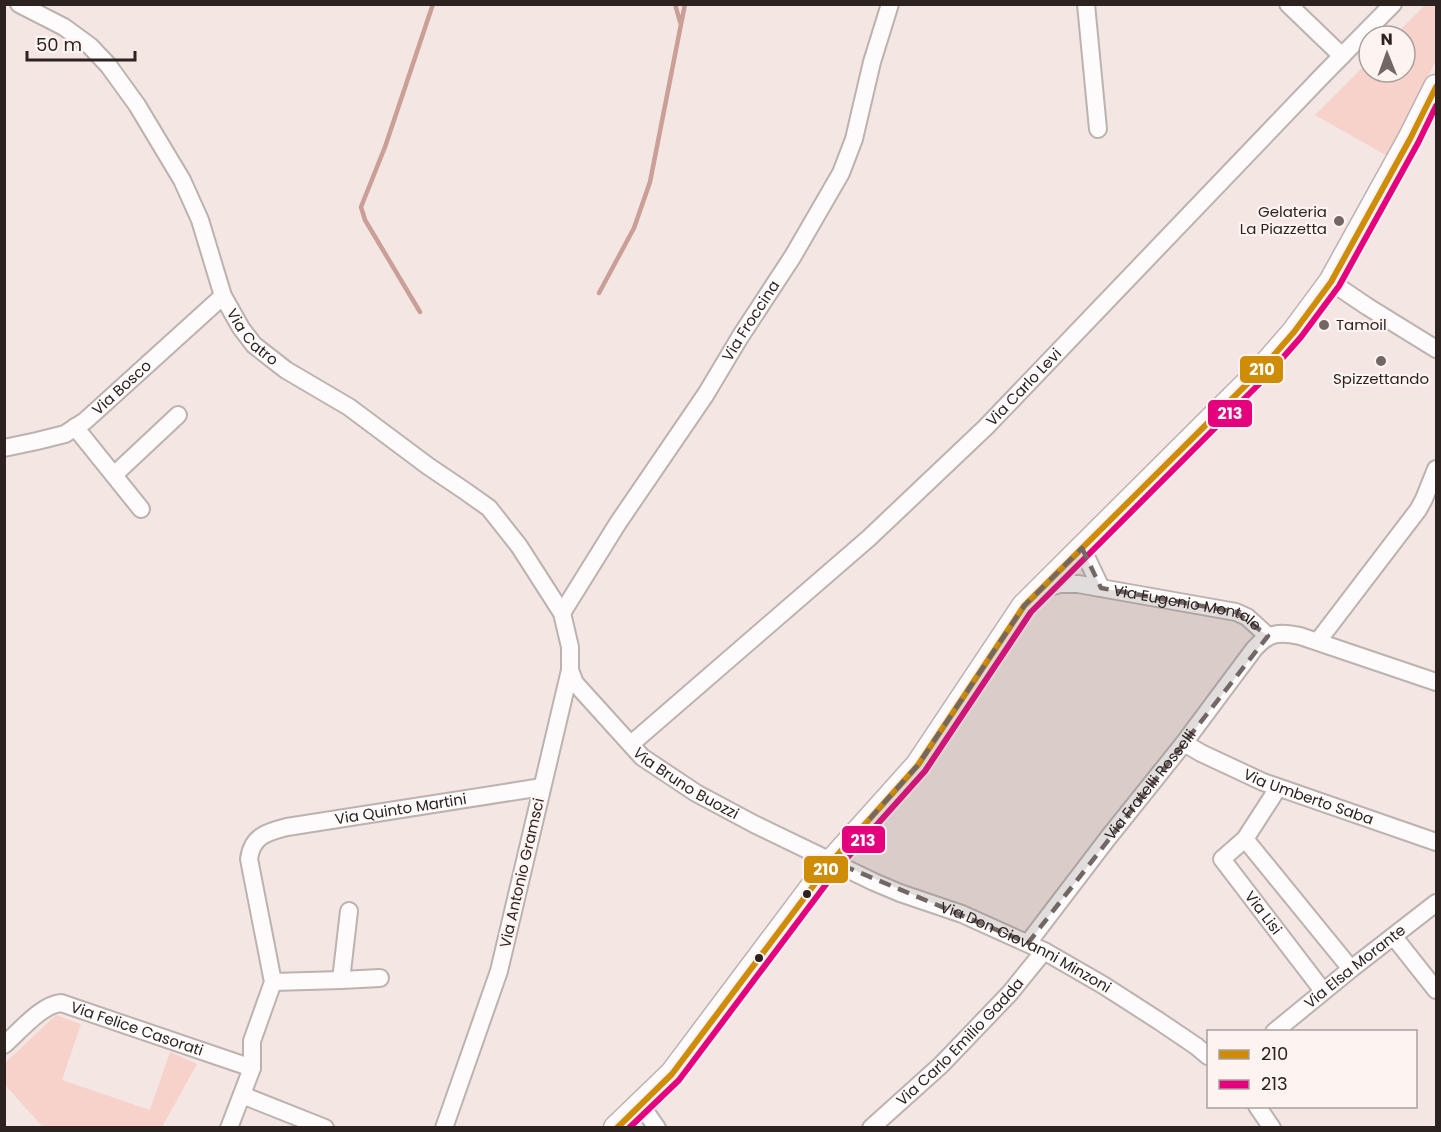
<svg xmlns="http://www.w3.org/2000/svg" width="1441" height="1132" font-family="Poppins,sans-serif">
	<rect width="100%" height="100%" fill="#f4e6e3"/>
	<path fill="#f7d2ca" d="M1425 5H1436V60L1389 157 1315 115 1369 61V72H1405V36H1394Z
		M56 1015 81 1024 62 1080 150 1110 170 1052 197 1064 162 1127H43L5 1085V1063Z"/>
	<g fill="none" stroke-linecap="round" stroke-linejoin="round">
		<path stroke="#c99f97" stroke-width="4.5" d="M675 4 680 22
			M599 293 634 228 650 182 685 4
			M420 312 365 220 361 207 385 147 433 4"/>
		<defs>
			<g id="street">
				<path id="s1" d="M19 4 64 27 90 46 108 65 137 105 182 180 200 220 223 296 241 328 254 345 286 370 349 407 428 466 465 491 489 508 519 546 562 613 570 647V670L499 971 444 1128"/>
				<path d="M1086 4 1098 129"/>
				<path d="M1288 4 1342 56"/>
				<path d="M1331 282 1368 307 1436 349"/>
				<path d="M75 427 141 509"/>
				<path id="s2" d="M4 448 37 441 65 434 85 421 223 296"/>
				<path d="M114 475 178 415"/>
				<path d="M1082 548 1101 588"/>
				<path id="s3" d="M1043 589 1060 584H1078L1236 612 1247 617 1268 636"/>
				<path id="s4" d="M562 613 618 523 706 394 740 337 793 256 841 173 854 139 872 62 890 4"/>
				<path d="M1318 641 1418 510 1424 499 1436 469"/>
				<path id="s5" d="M570 670 575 683 642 757 696 793 754 824 874 882 900 893 962 914 1044 951 1103 985 1159 1021 1196 1046 1208 1056"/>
				<path id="s6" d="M1184 743 1201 753 1263 782 1436 842"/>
				<path id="s7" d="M631 744 869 538 986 427 1324 74 1393 4"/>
				<path id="s8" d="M1278 788 1245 839 1222 859 1323 991"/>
				<path d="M1245 839 1351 969"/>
				<path d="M1394 937 1436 990"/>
				<path id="s9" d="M1028 943 1108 838 1184 743 1254 649C1268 633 1279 631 1300 636L1436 682"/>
				<path d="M341 980 349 911"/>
				<path d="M273 982 341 980 380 978"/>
				<path id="s10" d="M1274 1032 1351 969 1436 903"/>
				<path id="s11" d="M4 1045C20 1031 41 1005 61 1003L252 1068 229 1128"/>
				<path id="s12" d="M252 1068V1041L273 982 249 859C252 836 267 832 287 827L542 787"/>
				<path d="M242 1095 325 1128"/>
				<path d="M641 1105 657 1128"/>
				<path d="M1257 1106 1272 1128"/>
				<path id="s13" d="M871 1128 941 1065 1010 993 1044 951"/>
			</g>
			<path id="secondary" d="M616 1128 672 1074 832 861 918 765 1024 606 1260 371 1294 332 1331 282 1410 139 1436 87"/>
		</defs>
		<use href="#street" stroke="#bcb2af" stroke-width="20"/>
		<use href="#secondary" stroke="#bcb2af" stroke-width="27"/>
		<use href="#street" stroke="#fdfbfb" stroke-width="16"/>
		<use href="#secondary" stroke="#fdfbfb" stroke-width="24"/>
		<defs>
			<path id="bus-1" d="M617 1128 672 1074 832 861 918 765 1024 606 1260 371 1294 332 1331 282 1410 139 1436 87"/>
			<path id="bus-2" d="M629 1128 679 1080 839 867 925 771 1031 612 1266 377 1301 337 1339 286 1418 143 1436 106"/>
		</defs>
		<use href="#bus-1" stroke="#fdf3f1" stroke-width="10"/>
		<use href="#bus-2" stroke="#fdf3f1" stroke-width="10"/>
		<use href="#bus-1" stroke="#ce8c07" stroke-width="6"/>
		<use href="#bus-2" stroke="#e5007d" stroke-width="6"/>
	</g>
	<path fill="#726765" fill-opacity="0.2" stroke="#726765" stroke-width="4.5" stroke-dasharray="12 8" stroke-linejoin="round" d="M1082 548 1101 588 1236 612 1268 636 1028 943 832 861 918 765 1024 606Z"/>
	<g fill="#726765" stroke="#fdf3f1" stroke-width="2">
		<circle cx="1339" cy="221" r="6"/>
		<circle cx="1324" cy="325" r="6"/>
		<circle cx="1381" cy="361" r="6"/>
	</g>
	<g fill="#2c2321" stroke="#fdf3f1" stroke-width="2">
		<circle cx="807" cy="894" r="5"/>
		<circle cx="759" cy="958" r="5"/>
	</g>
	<g text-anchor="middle" stroke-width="4.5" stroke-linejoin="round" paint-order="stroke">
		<g font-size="15" fill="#2c2321" stroke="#fdf3f1" text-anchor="end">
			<text x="1327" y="217">Gelateria<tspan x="1327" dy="17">La Piazzetta</tspan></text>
			<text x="1336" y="330" text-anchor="start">Tamoil</text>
			<text x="1381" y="384" text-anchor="middle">Spizzettando</text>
		</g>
		<g font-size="15" fill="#2c2321" stroke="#fdf3f1">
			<text dy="5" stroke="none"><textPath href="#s4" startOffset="348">Via Froccina</textPath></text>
			<text dy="5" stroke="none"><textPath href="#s1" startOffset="420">Via Catro</textPath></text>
			<text dy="5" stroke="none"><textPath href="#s2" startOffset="136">Via Bosco</textPath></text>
			<text dy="5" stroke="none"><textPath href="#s7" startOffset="531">Via Carlo Levi</textPath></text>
			<text dy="5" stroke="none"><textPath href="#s3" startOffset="148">Via Eugenio Montale</textPath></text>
			<text dy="5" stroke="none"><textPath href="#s5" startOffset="165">Via Bruno Buozzi</textPath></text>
			<text dy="5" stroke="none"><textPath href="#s9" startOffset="200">Via Fratelli Rosselli</textPath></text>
			<text dy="5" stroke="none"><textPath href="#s6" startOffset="136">Via Umberto Saba</textPath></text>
			<text dy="5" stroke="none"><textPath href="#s12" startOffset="384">Via Quinto Martini</textPath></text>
			<text transform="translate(522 873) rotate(-77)" y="5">Via Antonio Gramsci</text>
			<text dy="5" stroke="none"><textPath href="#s8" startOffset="159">Via Lisi</textPath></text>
			<text dy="5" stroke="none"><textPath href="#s5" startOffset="543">Via Don Giovanni Minzoni</textPath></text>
			<text dy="5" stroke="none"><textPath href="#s10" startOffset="104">Via Elsa Morante</textPath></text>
			<text dy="5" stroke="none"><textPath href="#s11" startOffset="152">Via Felice Casorati</textPath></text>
			<text dy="5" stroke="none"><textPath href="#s13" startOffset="124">Via Carlo Emilio Gadda</textPath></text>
		</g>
	</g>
	<g stroke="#fdf3f1" stroke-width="2">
		<rect x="1239" y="355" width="45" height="29" rx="6" fill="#ce8c07"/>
		<rect x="1207" y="399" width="46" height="29" rx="6" fill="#e5007d"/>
		<rect x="841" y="825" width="45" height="29" rx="6" fill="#e5007d"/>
		<rect x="803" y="855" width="46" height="29" rx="6" fill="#ce8c07"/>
	</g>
	<g font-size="16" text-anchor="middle" font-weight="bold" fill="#fff">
		<text x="1262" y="375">210</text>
		<text x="1230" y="419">213</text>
		<text x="863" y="846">213</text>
		<text x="826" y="875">210</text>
	</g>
	<rect width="1441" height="1132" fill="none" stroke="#2c2321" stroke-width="12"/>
	<rect x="1207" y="1030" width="210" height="78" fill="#fdf3f1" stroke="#a9a09e" stroke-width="1.5"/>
	<rect x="1219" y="1050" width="30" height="9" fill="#ce8c07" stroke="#a9a09e" stroke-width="1.5"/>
	<text x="1261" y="1060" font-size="18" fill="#2c2321">210</text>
	<rect x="1219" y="1080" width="30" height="9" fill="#e5007d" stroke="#a9a09e" stroke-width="1.5"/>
	<text x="1261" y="1090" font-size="18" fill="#2c2321">213</text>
	<g transform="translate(1387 54) rotate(359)"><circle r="28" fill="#fdf3f1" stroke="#a9a09e" stroke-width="1.5"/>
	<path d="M0-4.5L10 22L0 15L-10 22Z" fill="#726765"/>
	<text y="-9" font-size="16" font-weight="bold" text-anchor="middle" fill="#2c2321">N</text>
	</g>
	<path d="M27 51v9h108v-9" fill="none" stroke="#2c2321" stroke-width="3"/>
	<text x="36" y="51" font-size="18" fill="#2c2321" stroke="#fdf3f1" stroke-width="4.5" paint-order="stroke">50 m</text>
</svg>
